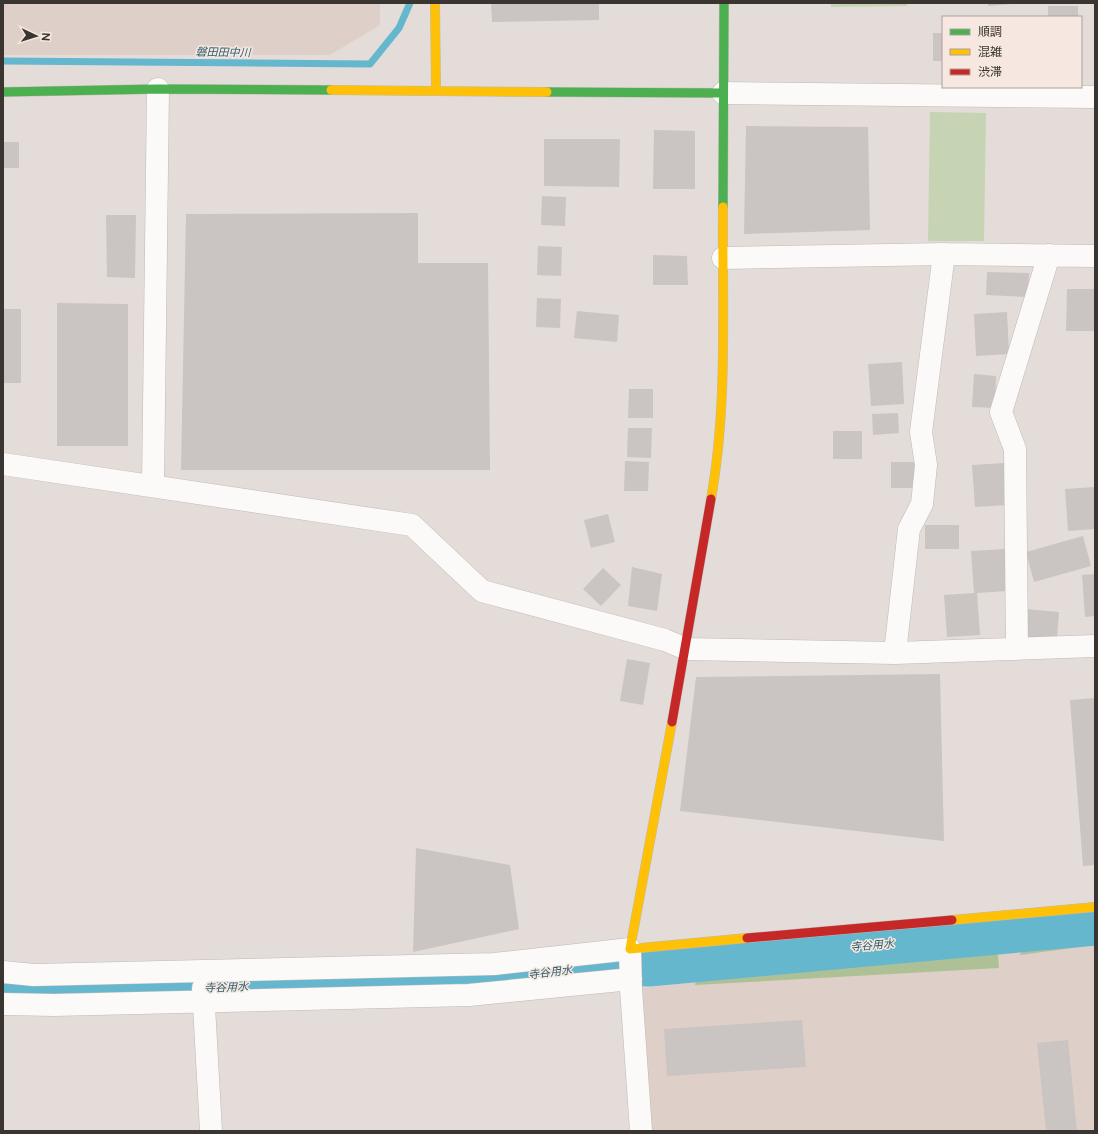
<svg xmlns="http://www.w3.org/2000/svg" width="1098" height="1134" font-family="'Public Sans','Noto Sans JP',sans-serif">
	<rect width="100%" height="100%" fill="#e4dcd9"/>
	<path fill="#ded0c8" d="M3 3H380V25L330 55H3Z
		M1095 940V1131H641L631 989Z"/>
	<path fill="#c6d4b3" d="M831 3H907V6L831 7Z
		M930 112 986 113 984 241H928Z"/>
	<path fill="#aec196" d="M1095 924V945L1020 955 1029 930Z
		M997 943 999 968 695 985 699 969Z"/>
	<g fill="none" stroke-linecap="round" stroke-linejoin="round">
		<path stroke="#65b7ce" stroke-width="7" d="M3 61 370 64 399 28 410 3"/>
		<path stroke="#65b7ce" stroke-width="43" d="M3 988 40 992 254 984 498 978 614 964 649 965 1095 924"/>
	</g>
	<path fill="#cac4c3" d="M491 3H599V20L492 22Z
		M988 3H1012V4L988 6Z
		M1048 6H1078V17H1048Z
		M933 33H943V61H933Z
		M746 126 868 127 870 230 744 234Z
		M654 130 695 131V189H653Z
		M544 139H620L619 187 544 186Z
		M3 142H19V168H3Z
		M542 196 566 197 565 226 541 225Z
		M418 213V263H488L490 470H181L186 214Z
		M106 215H136L135 278 107 277Z
		M538 246 562 247 561 276 537 275Z
		M653 255 687 256 688 285H653Z
		M987 272 1029 273 1028 297 986 295Z
		M1067 289H1095V331H1066Z
		M537 298 561 299 560 328 536 327Z
		M57 303 128 304V446H57Z
		M3 309H21V383H3Z
		M577 311 619 315 617 342 574 338Z
		M1007 312 1009 354 976 356 974 314Z
		M902 362 904 404 871 406 868 364Z
		M974 374 996 376 995 408 972 407Z
		M629 389H653V418H628Z
		M898 413 899 433 873 435 872 414Z
		M628 428H652L651 458 627 457Z
		M833 431H862V459H833Z
		M625 461 649 462 648 491H624Z
		M891 462H915L914 488H891Z
		M1005 463 1008 505 975 507 972 465Z
		M1095 487V529L1068 531 1065 489Z
		M608 514 615 542 591 548 584 520Z
		M925 525H959V549H925Z
		M1083 536 1091 566 1034 582 1026 552Z
		M1005 549 1007 591 977 593 980 635 947 637 944 595 974 593 971 551Z
		M632 567 662 574 657 611 628 606Z
		M603 568 621 585 601 606 583 589Z
		M1095 574V616L1085 617 1082 575Z
		M1026 609 1059 612 1057 639 1024 637Z
		M627 659 650 663 643 705 620 701Z
		M940 674 944 841 680 811 696 677Z
		M1095 698V865L1083 866 1070 700Z
		M416 848 510 865 519 929 413 952Z
		M802 1020 806 1067 667 1076 664 1029Z
		M1068 1040 1077 1131H1046L1037 1043Z"/>
	<g fill="none" stroke-linecap="round" stroke-linejoin="round">
		<defs>
			<path id="street" d="M723 93 1095 97
				M723 258 944 254 1095 256
				M3 464 412 525 482 591 665 640 686 649 895 653 1095 646
				M153 486 158 89
				M1017 649 1015 449 1001 412 1049 255
				M895 653 909 529 922 504 926 465 921 432 944 254
				M3 972 34 975 494 964 630 949 631 989 641 1131
				M203 988 211 1131
				M3 1004 54 1005 469 995 631 979"/>
			<path id="fast" d="M3 92 158 89 331 90
				M547 92 723 93
				M723 207 724 3"/>
			<path id="slow" d="M435 3 436 91
				M331 90 547 92
				M711 499C728 404 722 304 723 207
				M672 722 630 949 747 938
				M952 920 1095 907"/>
			<path id="jam" d="M672 722 711 499
				M747 938 952 920"/>
		</defs>
		<use href="#street" stroke="#bfb9b6" stroke-width="23"/>
		<use href="#fast" stroke="#bfb9b6" stroke-width="10"/>
		<use href="#slow" stroke="#bfb9b6" stroke-width="10"/>
		<use href="#jam" stroke="#bfb9b6" stroke-width="10"/>
		<use href="#street" stroke="#fbfaf9" stroke-width="22"/>
		<use href="#fast" stroke="#4caf50" stroke-width="9"/>
		<use href="#slow" stroke="#ffc107" stroke-width="9"/>
		<use href="#jam" stroke="#c62828" stroke-width="9"/>
	</g>
	<g text-anchor="middle" stroke-width="3" stroke-linejoin="round" paint-order="stroke">
		<g font-size="11" font-style="italic" fill="#2e5d6d" stroke="#f6e8e1">
			<text transform="translate(223 52) rotate(1)" y="4">磐田田中川</text>
			<text transform="translate(872 945) rotate(-5)" y="4">寺谷用水</text>
			<text transform="translate(550 972) rotate(-7)" y="4">寺谷用水</text>
			<text transform="translate(226 987) rotate(-2)" y="4">寺谷用水</text>
		</g>
	</g>
	<rect width="1098" height="1134" fill="none" stroke="#3b3532" stroke-width="8"/>
	<rect x="942" y="16" width="140" height="72" fill="#f6e8e1" stroke="#aba09b"/>
	<rect x="950" y="29" width="20" height="6" fill="#4caf50" stroke="#aba09b"/>
	<text x="978" y="36" font-size="12" fill="#3b3532">順調</text>
	<rect x="950" y="49" width="20" height="6" fill="#ffc107" stroke="#aba09b"/>
	<text x="978" y="56" font-size="12" fill="#3b3532">混雑</text>
	<rect x="950" y="69" width="20" height="6" fill="#c62828" stroke="#aba09b"/>
	<text x="978" y="76" font-size="12" fill="#3b3532">渋滞</text>
	<g transform="translate(36 36) rotate(94)" stroke="#f6e8e1" stroke-width="3" paint-order="stroke">
	<path d="M0-3L7 15L0 10L-7 15Z" fill="#3b3532"/>
	<text y="-6" font-size="11" font-weight="bold" text-anchor="middle" fill="#3b3532">N</text>
	</g>
</svg>
